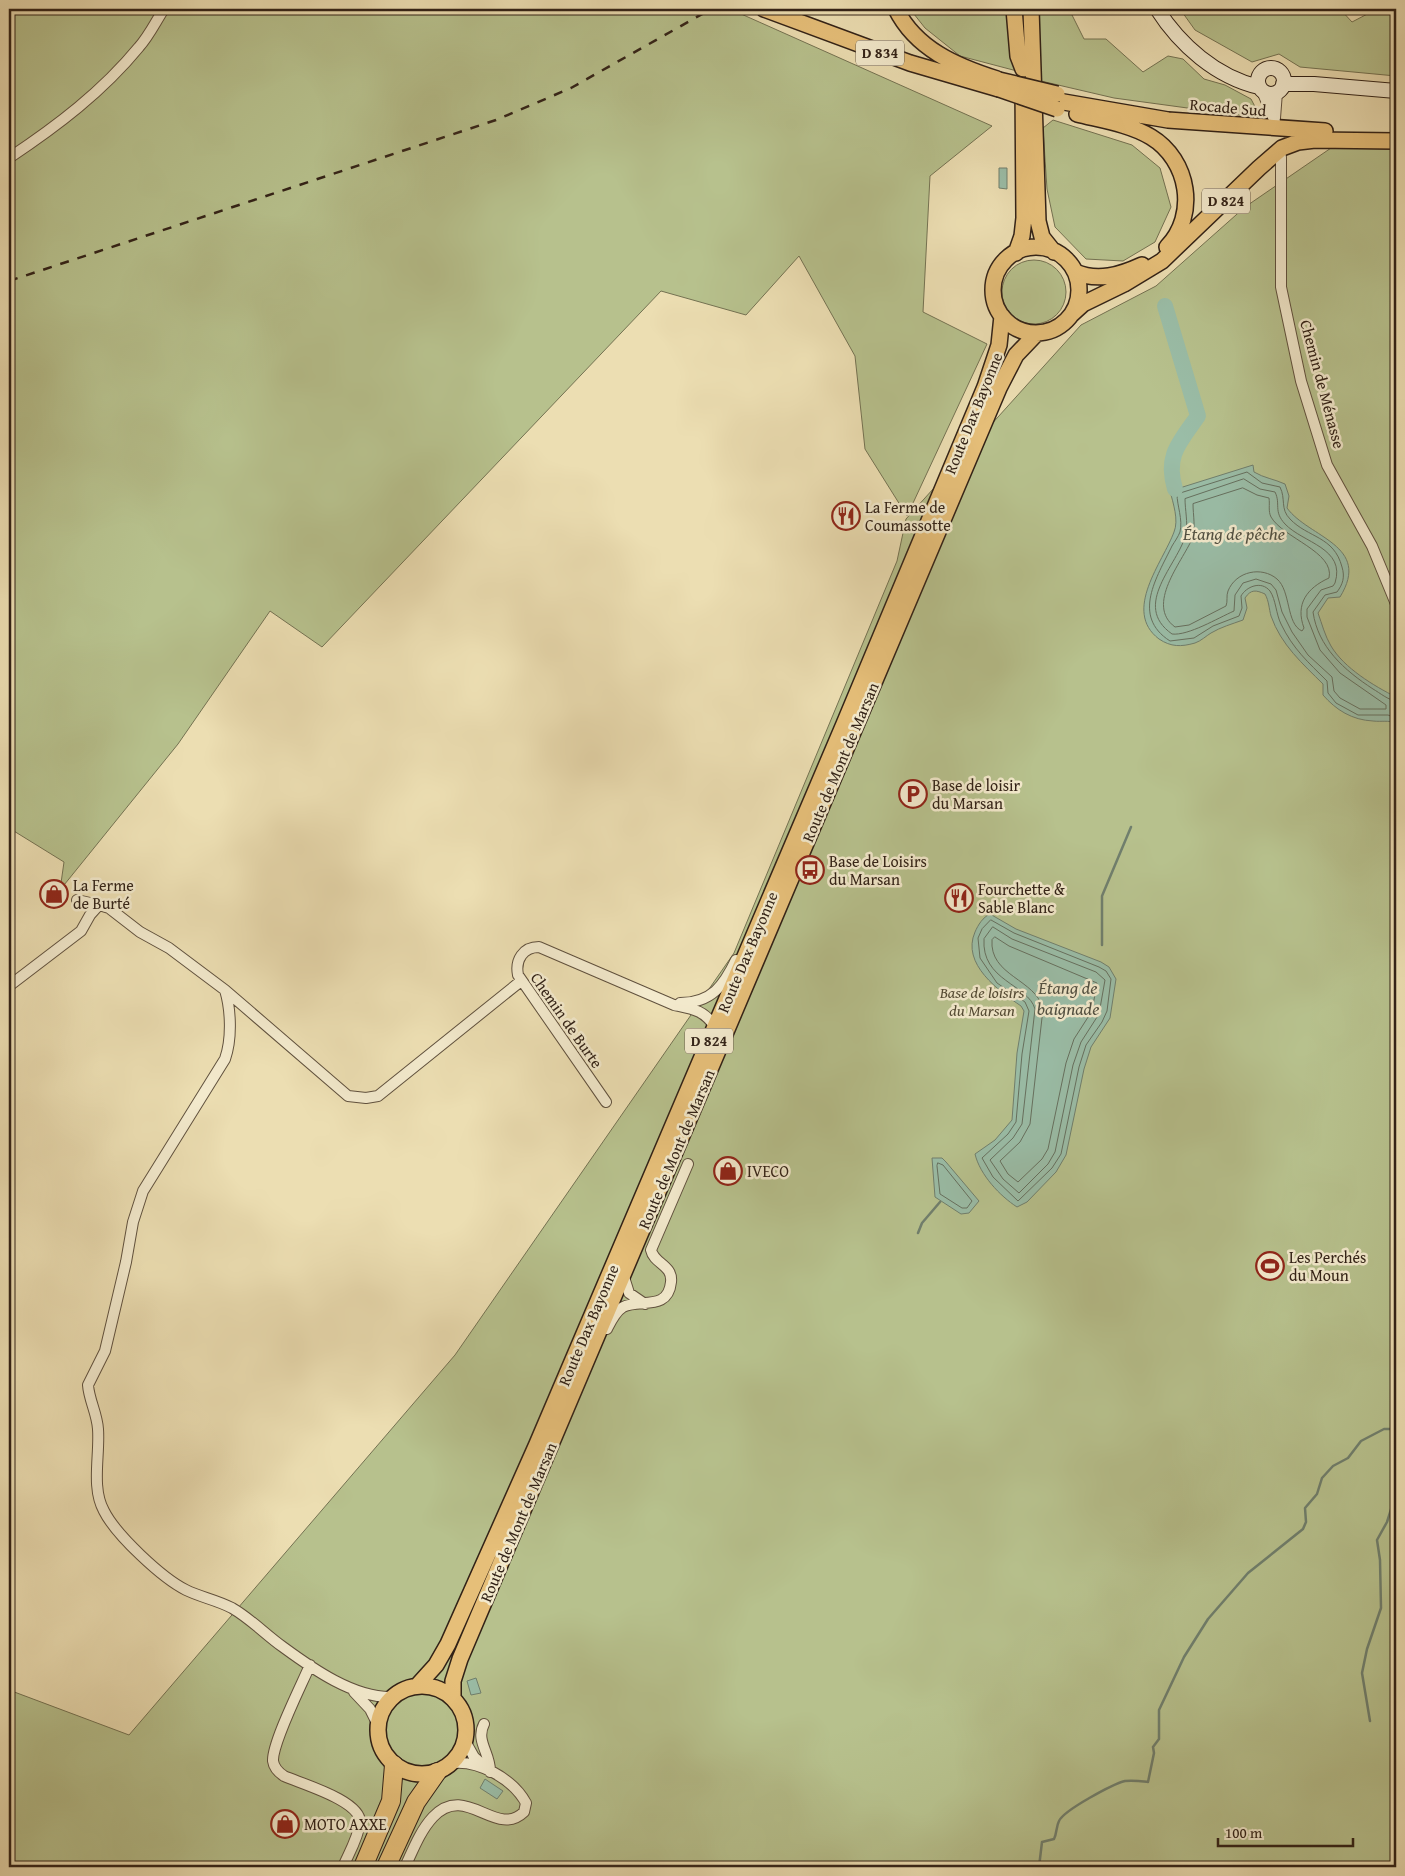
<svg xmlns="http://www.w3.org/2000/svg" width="1405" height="1876" font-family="'Gentium Book Plus',serif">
	<rect width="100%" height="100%" fill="#ecdeb2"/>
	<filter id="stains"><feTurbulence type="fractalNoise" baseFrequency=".004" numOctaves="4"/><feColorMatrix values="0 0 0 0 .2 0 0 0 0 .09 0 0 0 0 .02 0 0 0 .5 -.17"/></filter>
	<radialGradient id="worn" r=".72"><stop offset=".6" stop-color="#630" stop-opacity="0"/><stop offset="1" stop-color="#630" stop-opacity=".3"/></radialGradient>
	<path fill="#b7c18d" stroke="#747252" d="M9 9H730L992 126 930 176 923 312 987 344 907 516 865 449 855 356 799 256 746 315 661 291 322 647 270 611 178 744 60 890 64 862 9 828Z
		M910 9H1011L1017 71 960 56 925 28Z
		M1037 9H1069L1084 39H1106L1143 72 1168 56 1183 59 1204 79 1225 85 1251 99 1261 118 1114 98 1041 81Z
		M1180 9H1340L1352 22 1377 9H1396V76L1300 67 1279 54 1252 62 1195 30Z
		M1053 120 1132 145 1160 168 1171 207 1155 242 1123 261 1086 259 1055 227 1047 189 1043 128Z
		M1331 148 1396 149V1867H9V1690L129 1735 455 1355 734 953 897 561 906 519 1081 325 1156 286 1245 207Z
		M1002 292a32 32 0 1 1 64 0a32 32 0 1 1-64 0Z"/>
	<path fill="#9abda7" stroke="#707f6d" d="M999 168H1007V189L999 188Z
		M1253 465 1254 472C1264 478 1274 479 1285 484L1289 496 1287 508C1309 538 1372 545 1340 597L1328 598 1318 613C1322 624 1325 636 1331 646 1344 668 1374 686 1396 697V723C1388 720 1382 722 1373 721 1352 720 1336 710 1323 695V684C1303 664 1281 645 1271 616 1269 609 1269 601 1265 594 1256 590 1251 589 1245 598L1247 608 1243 620C1232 624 1221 627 1211 633 1206 636 1201 641 1195 643 1181 647 1171 647 1159 639 1122 611 1163 562 1174 532 1179 520 1173 503 1170 491Z
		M990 914 1016 929 1101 962 1109 967 1116 979 1110 1018 1091 1047 1084 1069 1066 1155 1056 1172 1027 1202 1017 1207C1000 1196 980 1175 975 1154L995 1140 1012 1120 1017 1053 1024 1011 1021 1006C999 991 961 964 975 932 978 925 983 917 990 914Z
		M932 1158H942L946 1162 979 1201 969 1213 961 1214 935 1197Z
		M476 1678 481 1693 471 1695 467 1681Z
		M485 1779 503 1791 497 1799 480 1788Z"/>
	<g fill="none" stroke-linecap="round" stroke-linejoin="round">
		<path stroke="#66705f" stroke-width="1" d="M1244 479 1260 489 1275 492C1281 504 1273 511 1285 524 1303 543 1346 548 1335 583L1333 586 1321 590 1307 609V617L1320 650 1340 673 1386 705V709H1360L1340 698 1334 691 1332 677 1308 655 1292 632 1282 612 1276 590 1271 584 1256 579 1243 583 1235 595 1234 611C1218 618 1188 636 1172 634 1131 605 1178 565 1186 534 1188 522 1185 510 1185 499Z
			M1243 488 1257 495 1269 498C1270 505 1268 511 1271 517 1283 538 1335 552 1329 578 1307 588 1295 604 1304 628L1302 631C1286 624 1291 591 1277 579 1262 566 1236 571 1228 591 1226 596 1228 601 1226 606L1189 625 1175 627C1145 605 1182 562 1192 539 1196 529 1193 515 1193 504Z
			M1396 701C1388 700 1380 693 1373 689 1344 670 1318 647 1313 612L1325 595 1337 592C1343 584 1345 577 1342 567 1334 536 1308 538 1290 519 1280 509 1286 499 1280 487L1262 483 1247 472 1177 494C1177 506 1183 519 1180 532 1178 537 1175 541 1172 546 1157 577 1131 616 1170 641L1194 638 1213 626 1239 616 1242 608 1241 596C1246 587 1261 580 1270 591 1276 600 1276 614 1281 624 1293 649 1308 662 1327 681L1328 693 1336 703 1358 715H1388L1396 718
			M991 920 1014 933 1099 967 1106 971 1111 979 1107 1011 1102 1022 1086 1045 1079 1067 1061 1154 1052 1168 1018 1201 993 1177 982 1158 1008 1134 1016 1122 1022 1054 1029 1011 1025 1002 997 983 980 958 978 938 982 929Z
			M993 927 1012 939 1096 972 1105 980 1099 1014 1081 1042 1073 1065 1055 1152 1048 1164 1019 1193 1003 1179 990 1160 1013 1138 1022 1124 1035 1009C1028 984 981 981 984 939Z
			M995 937 1009 946 1097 983 1092 1011 1074 1039 1066 1063 1048 1149 1042 1159 1018 1182 1008 1174 1000 1161 1020 1142 1030 1124 1043 1009C1036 979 989 976 992 940Z
			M938 1163 943 1165 972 1201 967 1208H962L940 1194 937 1166Z"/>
		<path stroke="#707f6d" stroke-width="2.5" d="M1102 945V896L1131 827
			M918 1233 922 1223 940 1202
			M1392 1429 1396 1446
			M1396 1468 1394 1473 1396 1478
			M1370 1721 1362 1673 1367 1649 1381 1608 1380 1560 1377 1540 1387 1522 1396 1494
			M1039 1867 1042 1842 1054 1839C1057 1833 1056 1827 1059 1821 1064 1810 1113 1784 1125 1781 1133 1780 1140 1781 1148 1782L1154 1753 1153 1747 1159 1739V1710L1184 1657 1208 1619 1248 1573 1303 1529 1306 1522 1305 1508 1317 1494 1322 1478 1333 1466 1348 1458 1361 1441 1384 1429H1392L1396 1425"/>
		<path stroke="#9abda7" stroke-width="16" d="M1165 306 1198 416C1179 443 1165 456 1175 489"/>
		<defs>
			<path id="street" d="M1262 91 1275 122
				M1275 118 1277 92
				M1281 157V287L1301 381 1327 465 1372 546 1396 604
				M9 158C57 126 102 92 139 47 149 36 156 21 164 9
				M77 900 99 905
				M9 986 81 931 90 915 99 905 109 908 140 932 169 948 225 990 348 1096 366 1098 378 1096 521 981
				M225 990C231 1010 232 1039 225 1059L143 1191 133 1222 126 1262 105 1351 88 1385C89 1400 97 1413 98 1429 100 1455 91 1488 104 1511 116 1535 162 1578 186 1590 200 1597 217 1600 232 1608 251 1619 266 1635 283 1647 313 1669 354 1698 392 1697
				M680 1003C712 1003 724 985 736 960
				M606 1102 518 975C515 960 523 947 539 947L674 1005C693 1009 704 1010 715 1027
				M623 1274 629 1293 645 1304
				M607 1329C611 1321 615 1312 623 1307 639 1298 668 1312 671 1282 673 1265 654 1264 651 1250L688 1164
				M310 1665C302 1684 272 1743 273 1761 274 1768 278 1772 284 1776 302 1784 362 1801 360 1823 358 1838 349 1853 343 1867
				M354 1692 370 1709 378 1725
				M484 1724C475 1741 491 1754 490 1772
				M465 1741 474 1757 484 1766
				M405 1867C413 1850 420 1831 433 1817 466 1782 496 1839 524 1812L526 1803C513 1779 479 1760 452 1763"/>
			<path id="secondary" d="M1157 9C1180 45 1216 77 1259 87
				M1258 81a13 13 0 1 1 26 0a13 13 0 1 1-26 0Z
				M1283 84H1314L1396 91"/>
			<path id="primary" d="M764 9 910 63 999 89
				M896 9C916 49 956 66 997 79
				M1014 9 1018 56 1023 69
				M1031 9 1038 221 1042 237 1054 252
				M1058 101 1168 120 1325 131
				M1077 114C1101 120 1129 124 1151 137 1189 160 1198 215 1167 247
				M993 290a43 43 0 1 1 86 0a43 43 0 1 1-86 0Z
				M1016 253 1022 236 1024 218 1023 86
				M1075 272C1098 282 1120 275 1142 265
				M1072 314 1083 304 1124 284 1162 261 1259 168 1282 148 1298 142 1315 140 1396 141
				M378 1730a44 44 0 1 1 88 0a44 44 0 1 1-88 0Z
				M417 1686 436 1665 448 1644 537 1444 844 724 985 387 999 345 1002 316
				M453 1698V1681L460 1659 999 388 1016 355 1037 333"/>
			<path id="highway" d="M363 1867 391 1801 394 1765
				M386 1867 416 1802 437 1772"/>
		</defs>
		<use href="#street" stroke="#60513e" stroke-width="12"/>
		<use href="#secondary" stroke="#322217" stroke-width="16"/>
		<use href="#primary" stroke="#322217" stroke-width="18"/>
		<use href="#highway" stroke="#322217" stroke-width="20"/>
		<use href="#street" stroke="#f3eacd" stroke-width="10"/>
		<use href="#secondary" stroke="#f3eacd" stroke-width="14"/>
		<use href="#primary" stroke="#e6bf79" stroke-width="15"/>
		<use href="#highway" stroke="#e6bf79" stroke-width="18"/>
		<path stroke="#322217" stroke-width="2.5" stroke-dasharray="9 9" stroke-linecap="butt" d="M9 281 496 120 571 88 711 9"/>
		<defs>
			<path id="primary-bridge" d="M999 80 1057 94
				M999 89 1057 109"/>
		</defs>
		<use href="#primary-bridge" stroke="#322217" stroke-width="18" stroke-linecap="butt"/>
		<use href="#primary-bridge" stroke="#e6bf79" stroke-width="15"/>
	</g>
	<defs>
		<symbol id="restaurant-ring" viewBox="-11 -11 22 22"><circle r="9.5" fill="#f3eacd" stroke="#8f2418" stroke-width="1.5"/><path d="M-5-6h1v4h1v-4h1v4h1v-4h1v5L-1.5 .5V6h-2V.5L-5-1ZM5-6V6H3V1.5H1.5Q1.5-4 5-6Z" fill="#8f2418"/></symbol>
		<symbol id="parking-ring" viewBox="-11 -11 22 22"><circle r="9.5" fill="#f3eacd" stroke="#8f2418" stroke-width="1.5"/><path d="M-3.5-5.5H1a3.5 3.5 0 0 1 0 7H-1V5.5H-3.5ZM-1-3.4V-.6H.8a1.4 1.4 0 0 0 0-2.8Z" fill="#8f2418"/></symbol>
		<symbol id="bus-ring" viewBox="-11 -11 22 22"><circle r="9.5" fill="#f3eacd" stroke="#8f2418" stroke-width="1.5"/><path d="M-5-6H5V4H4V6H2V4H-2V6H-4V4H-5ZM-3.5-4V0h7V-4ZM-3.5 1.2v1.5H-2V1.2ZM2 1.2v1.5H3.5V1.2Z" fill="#8f2418"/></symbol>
		<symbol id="shop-ring" viewBox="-11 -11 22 22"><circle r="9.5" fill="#f3eacd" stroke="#8f2418" stroke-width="1.5"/><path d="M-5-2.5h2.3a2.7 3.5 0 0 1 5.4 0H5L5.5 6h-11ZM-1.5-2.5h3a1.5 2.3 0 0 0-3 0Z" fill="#8f2418"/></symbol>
		<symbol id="stadium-ring" viewBox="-11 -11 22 22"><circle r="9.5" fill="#f3eacd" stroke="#8f2418" stroke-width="1.5"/><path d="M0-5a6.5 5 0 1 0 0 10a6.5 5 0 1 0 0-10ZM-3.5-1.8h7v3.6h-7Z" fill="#8f2418"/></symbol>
	</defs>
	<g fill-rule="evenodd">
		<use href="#restaurant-ring" x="830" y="500" width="32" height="32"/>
		<use href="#parking-ring" x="897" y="778" width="32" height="32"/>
		<use href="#bus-ring" x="794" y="854" width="32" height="32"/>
		<use href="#shop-ring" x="38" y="878" width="32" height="32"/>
		<use href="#restaurant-ring" x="943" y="882" width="32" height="32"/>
		<use href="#shop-ring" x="712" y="1155" width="32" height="32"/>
		<use href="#stadium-ring" x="1254" y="1250" width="32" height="32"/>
		<use href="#shop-ring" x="269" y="1808" width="32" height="32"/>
	</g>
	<g text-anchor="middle" stroke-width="5" stroke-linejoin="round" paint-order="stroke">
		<g fill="#f3eacd" stroke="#6c5e4e" stroke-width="1">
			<rect x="856" y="40.5" width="48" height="25" rx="4"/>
			<rect x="1202" y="188.5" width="48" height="25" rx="4"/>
			<rect x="685" y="1028.5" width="48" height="25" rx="4"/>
		</g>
		<g font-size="15" font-weight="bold" fill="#322217">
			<text x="880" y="58">D 834</text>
			<text x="1226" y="206">D 824</text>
			<text x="709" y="1046">D 824</text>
		</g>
		<g font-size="16" fill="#322217" stroke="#f3eacd">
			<text transform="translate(1228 107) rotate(5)" y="6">Rocade Sud</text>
			<text transform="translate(1323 384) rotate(75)" y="6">Chemin de Ménasse</text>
			<text transform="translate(973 413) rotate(-68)" y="6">Route Dax Bayonne</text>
			<text transform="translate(840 762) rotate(-67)" y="6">Route de Mont de Marsan</text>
			<text transform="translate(747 952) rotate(-67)" y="6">Route Dax Bayonne</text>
			<text transform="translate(567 1020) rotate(55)" y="6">Chemin de Burte</text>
			<text transform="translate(676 1149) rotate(-67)" y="6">Route de Mont de Marsan</text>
			<text transform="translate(588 1325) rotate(-67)" y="6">Route Dax Bayonne</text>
			<text transform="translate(518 1522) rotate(-67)" y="6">Route de Mont de Marsan</text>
		</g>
		<g font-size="16" fill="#322217" stroke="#f3eacd" text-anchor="start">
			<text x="865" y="513">La Ferme de<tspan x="865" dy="18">Coumassotte</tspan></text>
			<text x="932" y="791">Base de loisir<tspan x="932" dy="18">du Marsan</tspan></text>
			<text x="829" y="867">Base de Loisirs<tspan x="829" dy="18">du Marsan</tspan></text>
			<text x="73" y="891">La Ferme<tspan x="73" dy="18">de Burté</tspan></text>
			<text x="978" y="895">Fourchette &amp;<tspan x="978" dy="18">Sable Blanc</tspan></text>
			<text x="747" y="1177">IVECO</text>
			<text x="1289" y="1263">Les Perchés<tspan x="1289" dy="18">du Moun</tspan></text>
			<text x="304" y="1830">MOTO AXXE</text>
		</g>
		<g font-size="16" font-style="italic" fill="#534a34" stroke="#f3eacd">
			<text x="982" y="998">Base de loisirs<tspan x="982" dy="18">du Marsan</tspan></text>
		</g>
		<g font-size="18" font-style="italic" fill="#515042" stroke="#f3eacd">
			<text x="1234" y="540">Étang de pêche</text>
			<text x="1068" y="994">Étang de<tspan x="1068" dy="21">baignade</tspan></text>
		</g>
	</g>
	<rect width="1405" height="1876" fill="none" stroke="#ecdeb2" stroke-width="30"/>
	<rect x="10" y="10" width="1385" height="1856" fill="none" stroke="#322217" stroke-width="2.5"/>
	<rect x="15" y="15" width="1375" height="1846" fill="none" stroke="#322217"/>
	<path d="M1218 1838v8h135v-8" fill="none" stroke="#322217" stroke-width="2.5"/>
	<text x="1225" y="1838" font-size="15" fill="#322217" stroke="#f3eacd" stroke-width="4" paint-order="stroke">100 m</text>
	<rect width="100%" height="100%" filter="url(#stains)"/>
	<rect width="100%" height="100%" fill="url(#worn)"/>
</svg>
